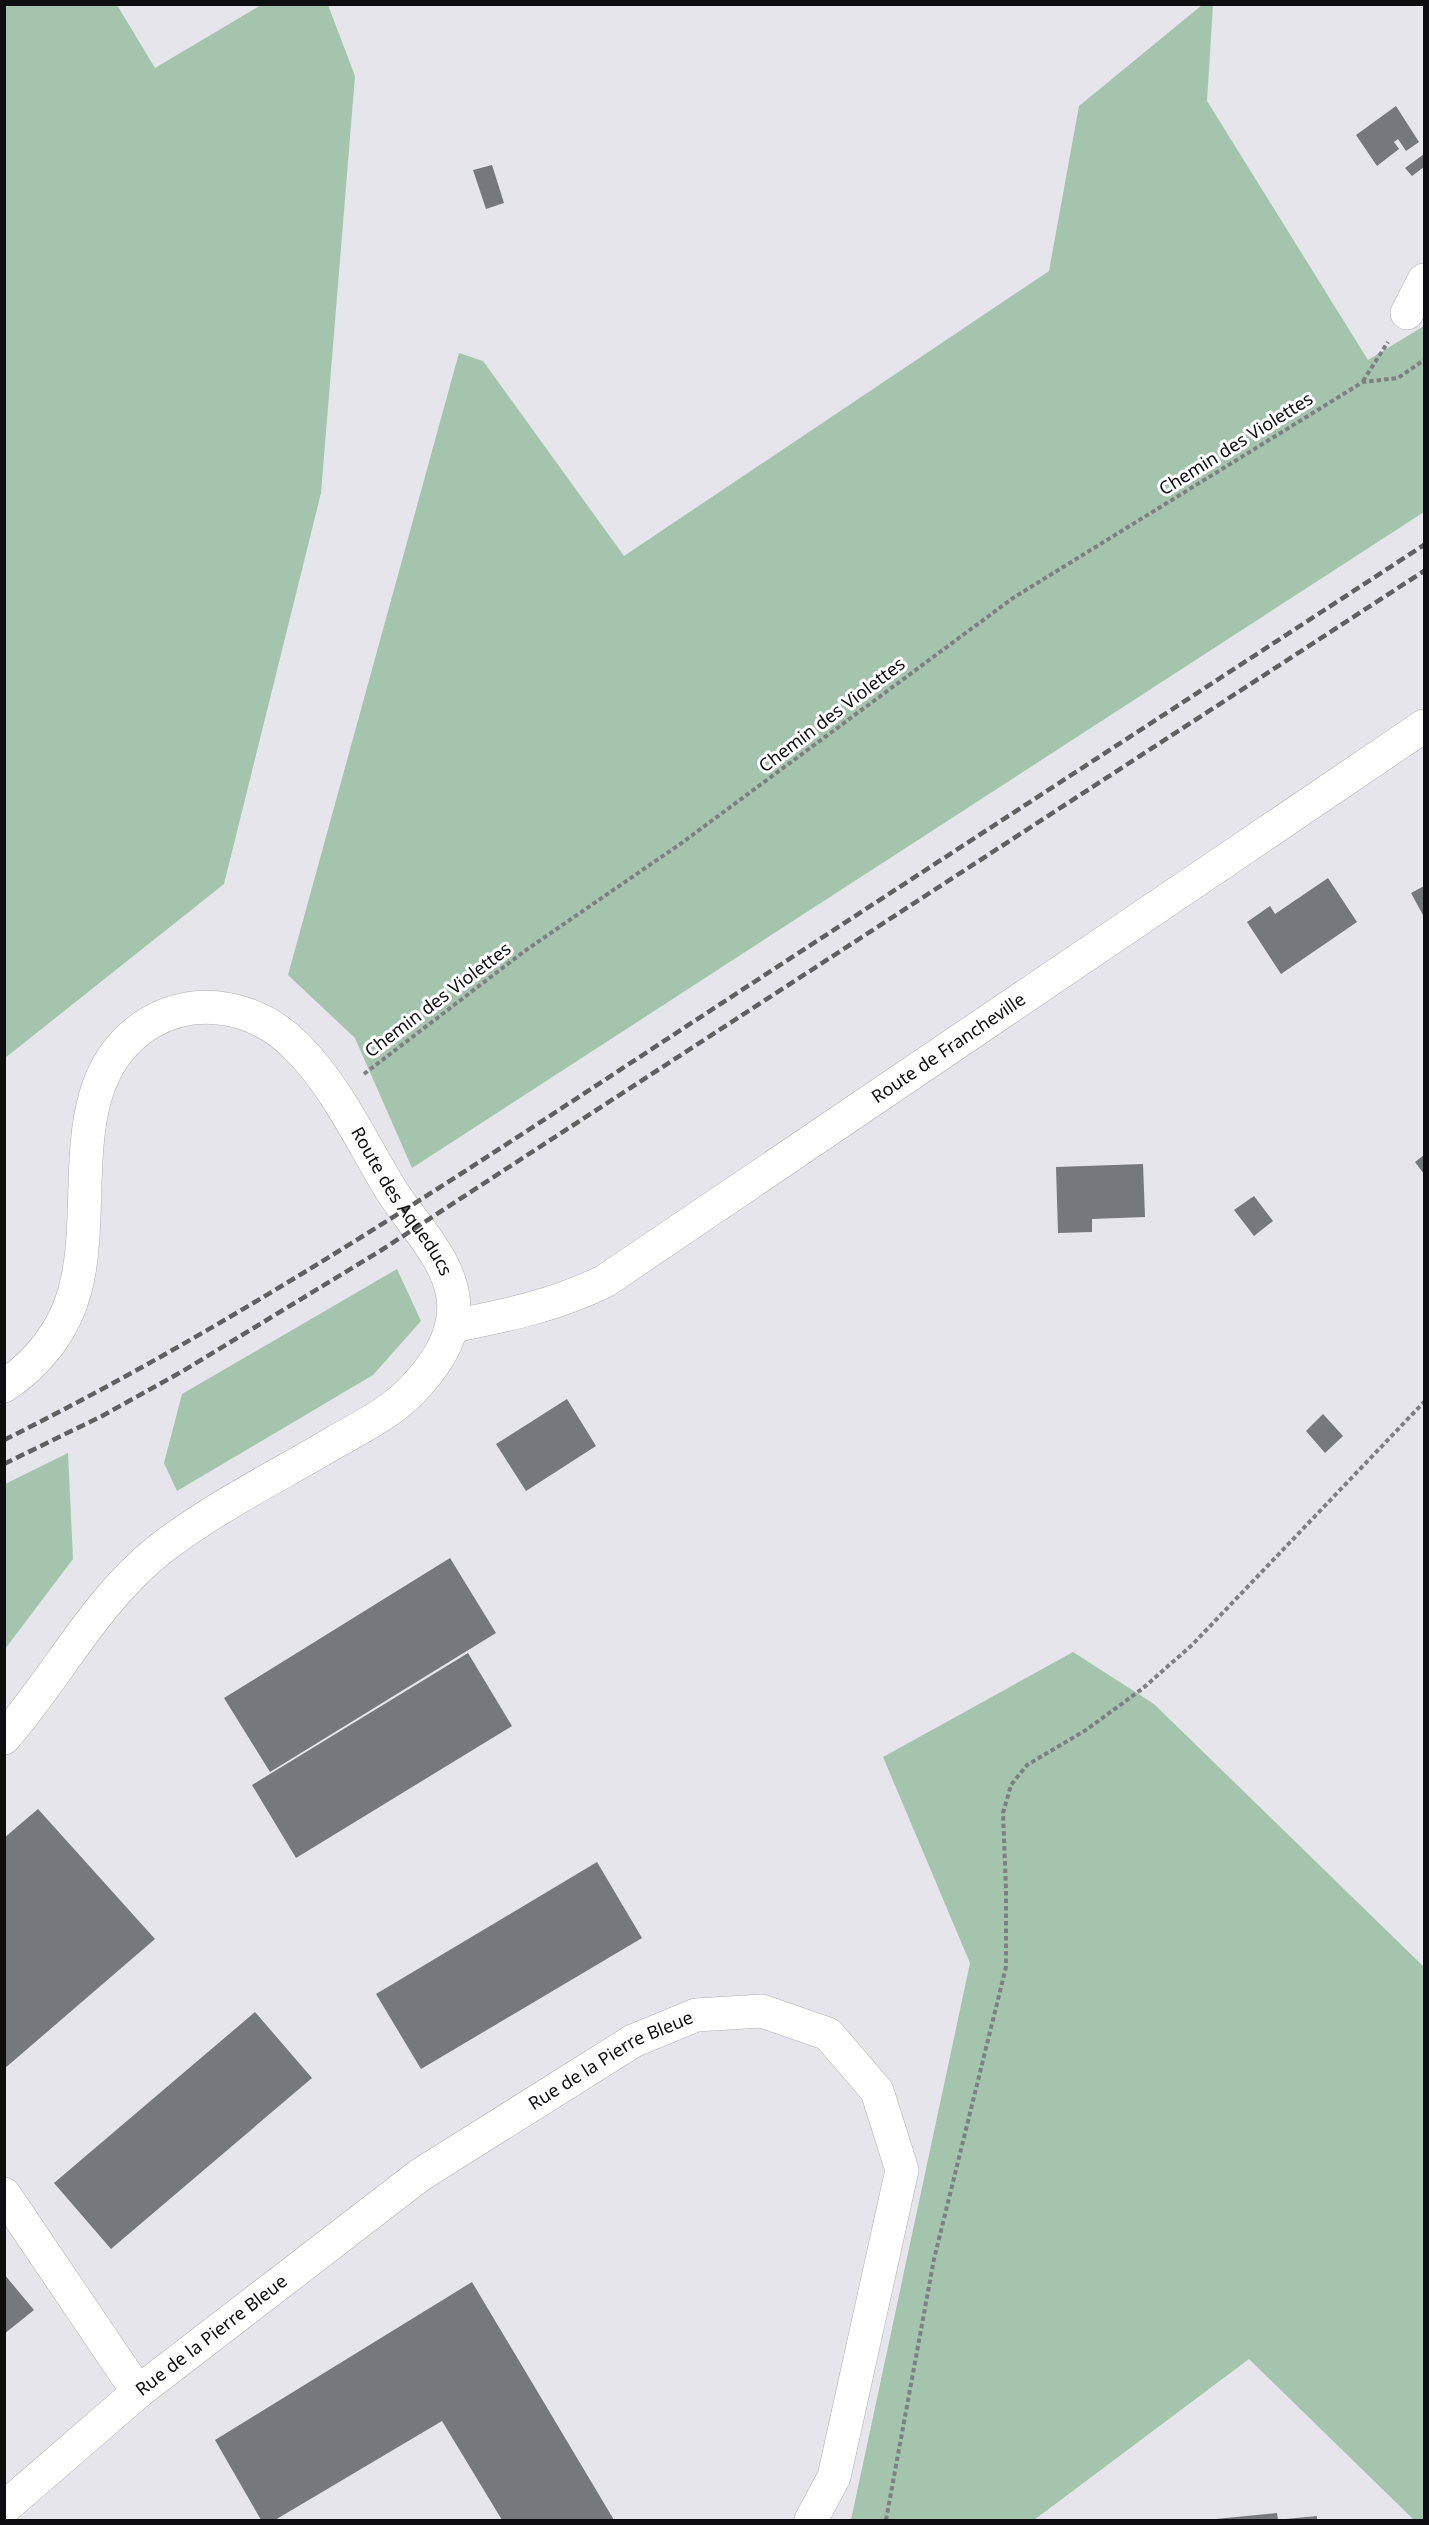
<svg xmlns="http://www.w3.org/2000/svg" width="1429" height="2525" font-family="'Noto Sans',sans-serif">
	<rect width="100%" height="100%" fill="#e5e5eb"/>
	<path fill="#a5c4ad" d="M5 4 117 5 155 68 261 5H328L355 76 321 493 224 884 5 1058Z
		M1202 5H1213L1207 101 1368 360 1424 326V512L412 1168 355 1038 288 975 459 353 483 361 624 556 1049 271 1079 106Z
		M397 1269 421 1321 373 1375 177 1491 164 1463 182 1394Z
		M68 1453 73 1559 5 1649V1484Z
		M1073 1652 1154 1704 1424 1967V2520H1414L1249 2359 1034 2520H851L970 1963 883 1757Z"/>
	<path fill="#77787d" d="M1396 106 1419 142 1406 151 1398 139 1394 142 1399 149 1377 166 1356 135Z
		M1424 154V167L1412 176 1405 168Z
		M492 165 504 203 486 209 473 170Z
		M1328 878 1357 922 1281 974 1247 922 1270 906 1275 914Z
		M1424 886V917L1411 893Z
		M1424 1155V1174L1415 1162Z
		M1143 1164 1145 1217 1092 1219V1232L1058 1233 1056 1167Z
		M1254 1196 1273 1221 1254 1236 1234 1210Z
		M567 1399 596 1446 526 1491 496 1444Z
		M1323 1414 1343 1436 1325 1453 1306 1431Z
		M450 1558 496 1633 270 1772 224 1698Z
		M468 1653 512 1726 296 1858 252 1785Z
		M38 1809 155 1939 4 2069V1838Z
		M597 1862 642 1938 421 2069 376 1994Z
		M255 2012 312 2078 111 2249 54 2183Z
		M4 2274 34 2310 4 2334Z
		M472 2282 614 2520H502L442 2421 275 2520H261L215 2440Z
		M1277 2513 1278 2520H1216V2519Z
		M1317 2516V2520H1286V2519Z"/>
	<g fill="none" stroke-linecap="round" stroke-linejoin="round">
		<defs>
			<g id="minor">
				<path d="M1407 313 1424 280"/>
				<path id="s1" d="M453 1326C508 1315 554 1306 605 1281L1424 726"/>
				<path d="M4 2194 138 2392"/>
				<path id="s2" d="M4 2508 138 2392 420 2175 633 2041 696 2015 762 2011 828 2034 877 2091 902 2170 834 2477 811 2520"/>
			</g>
			<g id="major">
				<path id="s3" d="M4 1386C39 1363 65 1329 75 1290 99 1203 58 1077 151 1022 200 994 259 1008 297 1047 338 1088 363 1145 393 1193 413 1224 444 1255 452 1291 460 1327 440 1360 416 1386 394 1411 363 1426 335 1442 276 1477 213 1508 159 1550 94 1602 58 1676 4 1738"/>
			</g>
		</defs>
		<use href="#minor" stroke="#aeaeb3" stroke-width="34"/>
		<use href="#major" stroke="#aeaeb3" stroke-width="34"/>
		<path stroke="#7f7f83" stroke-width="4" stroke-dasharray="4.5 3" stroke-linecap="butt" d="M1363 381 1388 342
			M364 1074 526 950 683 842 1013 598 1363 382 1398 378 1424 360
			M886 2520 934 2259 1006 1967V1890L1003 1813 1011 1785 1027 1765 1086 1730 1142 1689 1192 1645 1424 1402"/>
		<use href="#minor" stroke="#fff" stroke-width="33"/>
		<use href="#major" stroke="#fff" stroke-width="33"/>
		<path stroke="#606063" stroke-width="4.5" stroke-dasharray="9 4.5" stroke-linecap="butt" d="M4 1440C247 1319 470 1168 696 1020 939 861 1182 703 1424 545
			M4 1464 102 1416 183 1371 380 1251 1424 571"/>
	</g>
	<g text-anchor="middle" stroke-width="6" stroke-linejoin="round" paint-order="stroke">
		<g font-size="18" fill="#0e0e10" stroke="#fff">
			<text transform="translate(1236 444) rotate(-32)" y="6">Chemin des Violettes</text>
			<text transform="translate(832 715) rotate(-37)" y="6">Chemin des Violettes</text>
			<text transform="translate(438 1000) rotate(-37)" y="6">Chemin des Violettes</text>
			<text dy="6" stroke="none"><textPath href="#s1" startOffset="574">Route de Francheville</textPath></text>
			<text dy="6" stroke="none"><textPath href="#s3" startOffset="759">Route des Aqueducs</textPath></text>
			<text dy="6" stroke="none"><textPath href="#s2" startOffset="756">Rue de la Pierre Bleue</textPath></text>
			<text dy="6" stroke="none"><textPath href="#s2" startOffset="270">Rue de la Pierre Bleue</textPath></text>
		</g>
	</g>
	<rect width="1429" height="2525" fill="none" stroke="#0e0e10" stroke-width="12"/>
</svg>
